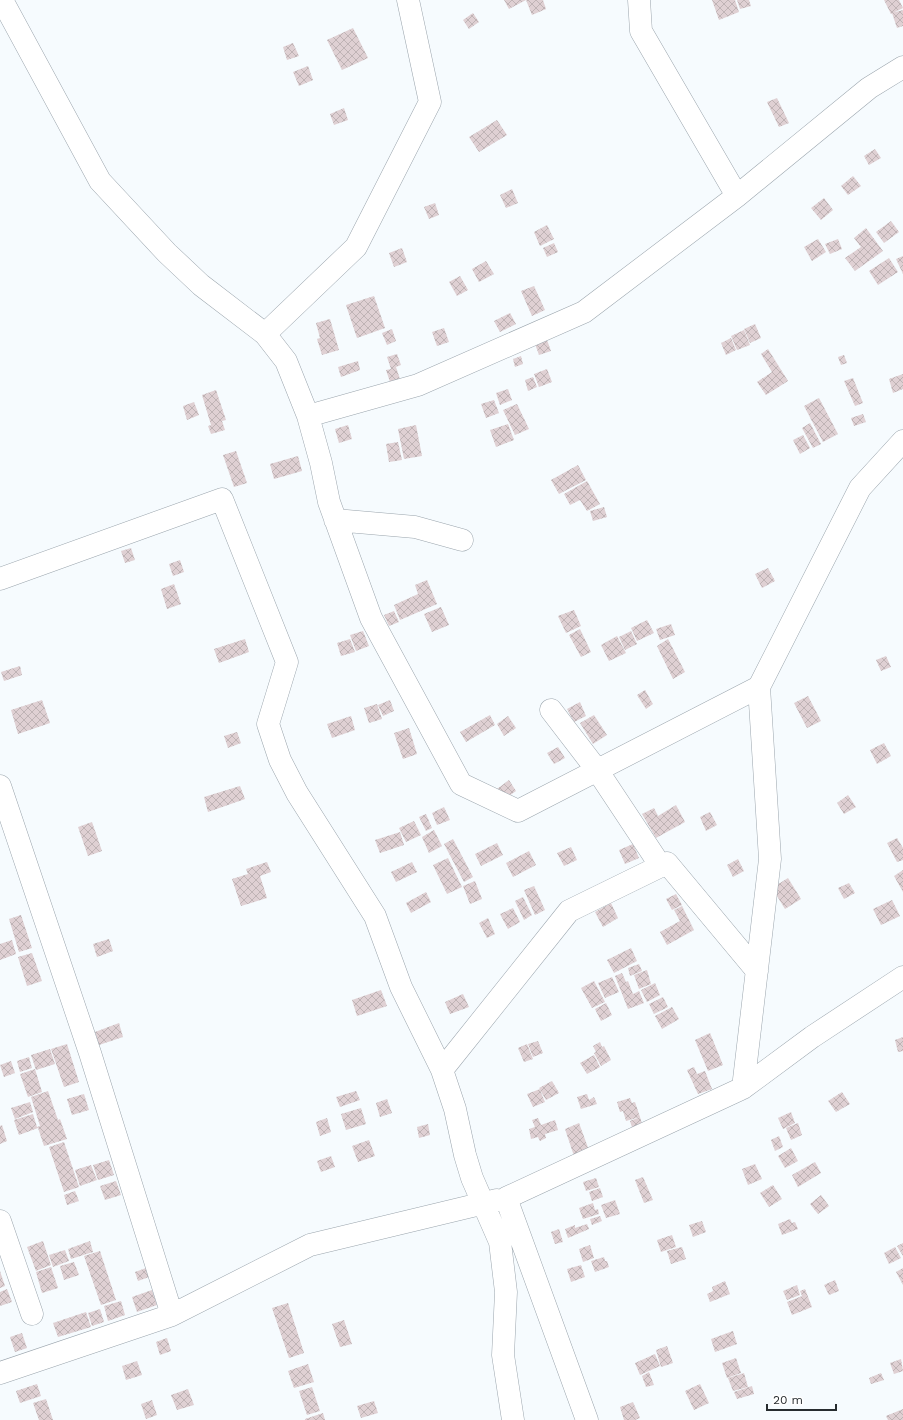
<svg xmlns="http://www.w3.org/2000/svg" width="903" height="1420" font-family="'Work Sans',sans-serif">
	<defs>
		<pattern id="building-cross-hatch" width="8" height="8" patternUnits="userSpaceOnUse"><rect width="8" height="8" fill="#dfd0d3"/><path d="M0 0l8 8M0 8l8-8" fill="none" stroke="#bfb3b5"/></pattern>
	</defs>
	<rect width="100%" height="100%" fill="#f6fbfe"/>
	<path fill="url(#building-cross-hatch)" d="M504 0H543L546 9 532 15 526 0 509 9Z
		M712 0H735L739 12 719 20Z
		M737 0H749L751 6 740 9Z
		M884 0H899L903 8 891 14Z
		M903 10V26L897 28 892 13Z
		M473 13 479 22 469 29 463 20Z
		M353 28 368 58 342 70 327 40Z
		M293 43 299 56 287 60 283 47Z
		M308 66 313 80 299 86 293 72Z
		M777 98 789 123 779 127 767 102Z
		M344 108 348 120 334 125 330 114Z
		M497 120 507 135 479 152 469 137Z
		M875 149 881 158 869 165 864 156Z
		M853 176 861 186 848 195 841 186Z
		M512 189 518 203 506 208 500 195Z
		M824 198 833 210 821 220 811 208Z
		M435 203 439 215 429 219 424 207Z
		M891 221 899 232 884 243 876 232Z
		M547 225 554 239 540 246 534 232Z
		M866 228 883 251 855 271 845 258 861 247 854 238Z
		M818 239 826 252 812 261 804 247Z
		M838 239 842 249 830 254 825 244Z
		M554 243 558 252 547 257 543 248Z
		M402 248 407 262 394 267 389 253Z
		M903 256V274L896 259Z
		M889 258 898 272 878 285 869 271Z
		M486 261 494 274 479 282 472 269Z
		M460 276 468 290 457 296 449 282Z
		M534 286 545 310 532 316 521 291Z
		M374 296 385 328 357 338 346 305Z
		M510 313 516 324 500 332 494 321Z
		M330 319 339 350 322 355 317 339 320 338 316 323Z
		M755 324 761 338 750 343 744 329Z
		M444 328 449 342 437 346 432 332Z
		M392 329 396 341 387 345 382 333Z
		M744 330 750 345 737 350 731 336Z
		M731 338 736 350 726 355 721 343Z
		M547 340 551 351 539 355 535 344Z
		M768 349 788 381 766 395 757 382 772 372 761 354Z
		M397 354 401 365 396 367 400 379 390 382 386 370 391 369 387 357Z
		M844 355 847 363 841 365 838 357Z
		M521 356 523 364 515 367 513 359Z
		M358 361 360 370 341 377 338 367Z
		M547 369 552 382 539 387 534 374Z
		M903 374V389L893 393 889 379Z
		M533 377 537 387 528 391 525 380Z
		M853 378 863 403 855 406 844 381Z
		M508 389 512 400 500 405 496 393Z
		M216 390 226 420 222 421 225 430 211 434 208 426 217 423 211 425 202 395Z
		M819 398 838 434 823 442 804 406Z
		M494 400 499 413 486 418 481 404Z
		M194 402 199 415 187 420 183 406Z
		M517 404 529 429 515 435 503 410Z
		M863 414 866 422 854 426 851 418Z
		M810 423 821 444 813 448 802 428Z
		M508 424 514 440 496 447 490 430Z
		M348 425 352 439 339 443 335 429Z
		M416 425 422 456 404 459 398 429Z
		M803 435 810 448 800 454 793 440Z
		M398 442 402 460 389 462 386 444Z
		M236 451 247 483 234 487 223 455Z
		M298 456 302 471 274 479 270 464Z
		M578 465 586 480 559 494 551 480Z
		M587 481 600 504 587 511 580 500 570 505 564 494Z
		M604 507 607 517 593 521 590 511Z
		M131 548 135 560 125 563 121 551Z
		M180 560 184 572 173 576 169 564Z
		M768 568 775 581 762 588 755 574Z
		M427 580 437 604 400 620 394 605 418 594 415 585Z
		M174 584 181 604 167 609 161 589Z
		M441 607 449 625 432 632 424 614Z
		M574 610 581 626 566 633 558 616Z
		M394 611 399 622 389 626 384 615Z
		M647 620 654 633 637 641 631 628Z
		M671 624 675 635 660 640 656 629Z
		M580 629 591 652 581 657 569 635Z
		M363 631 369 646 356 651 350 635Z
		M631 631 637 644 625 650 619 637Z
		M617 636 626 653 609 661 601 645Z
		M245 639 249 652 219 663 214 649Z
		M350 639 355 652 341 656 337 643Z
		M668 639 685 672 673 679 657 646Z
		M886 656 891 667 881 671 876 660Z
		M20 666 22 675 4 681 1 672Z
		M645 690 653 704 646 709 637 695Z
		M808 696 821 721 807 728 794 703Z
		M42 700 50 723 18 734 11 710Z
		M390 700 394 711 383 716 378 705Z
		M580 702 586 716 574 722 567 709Z
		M377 704 382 719 369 723 364 708Z
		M490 715 495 725 466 742 460 732Z
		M594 715 607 735 593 744 580 723Z
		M351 716 355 730 332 738 327 724Z
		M508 716 516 728 504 736 497 724Z
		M409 728 417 754 403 759 394 733Z
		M237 732 241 743 228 748 224 736Z
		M884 743 891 756 877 764 870 750Z
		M558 747 565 758 554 764 547 753Z
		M509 780 516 791 505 799 497 789Z
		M240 786 245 799 208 812 204 797Z
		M848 795 856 807 844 814 837 803Z
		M676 805 685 822 656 838 642 814 654 808 658 816Z
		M444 807 450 820 437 825 432 813Z
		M710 812 717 825 706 831 700 817Z
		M426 814 432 828 426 831 419 817Z
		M414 821 421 835 406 842 399 828Z
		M92 822 102 851 88 856 78 827Z
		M434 830 442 846 429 853 422 837Z
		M400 832 404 845 380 853 375 840Z
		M897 838 903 848V860L897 862 887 843Z
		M453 839 473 877 464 882 444 844Z
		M497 843 503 855 481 866 475 854Z
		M633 844 639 858 625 864 619 850Z
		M571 847 577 860 564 866 557 853Z
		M529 851 536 865 513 877 506 863Z
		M448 858 462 887 447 894 433 865Z
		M738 859 744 871 733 877 727 865Z
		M267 862 271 872 260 876 267 898 241 906 232 879 248 874 246 869Z
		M412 862 417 872 396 882 391 872Z
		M903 870V892L894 876Z
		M788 878 801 899 785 909 772 888Z
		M475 881 482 899 470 904 463 886Z
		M849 883 855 893 844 899 838 888Z
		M534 886 545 910 535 915 524 890Z
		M426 892 431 902 411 913 406 903Z
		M676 894 682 905 672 910 666 899Z
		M523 897 532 915 524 920 515 901Z
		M892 900 900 916 881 925 873 909Z
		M611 903 618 918 603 927 595 912Z
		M682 906 694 930 667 945 660 932 680 921 674 910Z
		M513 908 520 922 508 929 500 914Z
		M21 915 32 948 19 952 9 919Z
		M488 918 495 934 487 938 479 923Z
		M109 939 113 951 97 957 93 944Z
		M12 940 16 954 0 960V944Z
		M631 948 637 961 614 973 607 960Z
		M32 953 42 981 27 986 18 957Z
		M639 964 642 971 630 976 628 968Z
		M647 970 651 984 639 989 634 975Z
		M622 973 626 982 628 981 633 994 639 991 644 1003 628 1009 615 976Z
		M612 977 619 992 605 998 598 983Z
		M594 981 605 1002 592 1008 581 988Z
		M655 983 660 995 647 1002 641 990Z
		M381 990 387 1006 357 1016 352 1000Z
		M463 994 469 1007 450 1014 445 1002Z
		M663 997 668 1007 654 1014 649 1004Z
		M606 1003 612 1015 601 1021 595 1009Z
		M672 1007 679 1019 662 1029 655 1016Z
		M119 1023 123 1037 99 1045 95 1032Z
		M710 1033 723 1065 708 1071 695 1040Z
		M903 1037V1051L898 1052 895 1040Z
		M538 1041 543 1053 533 1057 528 1044Z
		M600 1042 602 1047 604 1046 611 1060 601 1066 594 1053 596 1052 593 1046Z
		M67 1044 79 1082 64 1087 51 1049Z
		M527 1044 533 1059 524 1062 518 1048Z
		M50 1049 55 1064 36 1070 31 1055Z
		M594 1055 600 1067 587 1074 580 1063Z
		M29 1057 32 1068 20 1072 17 1061Z
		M11 1061 15 1073 4 1077 0 1065Z
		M694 1067 697 1074 705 1071 712 1089 698 1094 687 1070Z
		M35 1069 42 1092 28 1097 20 1074Z
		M552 1081 559 1093 546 1100 540 1090 545 1102 533 1107 527 1094 540 1089 539 1088Z
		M48 1091 58 1120 60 1119 67 1139 44 1146 38 1128 19 1135 14 1120 33 1114 37 1127 40 1126 31 1097Z
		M356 1091 360 1100 340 1107 336 1097Z
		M842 1092 850 1104 836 1112 828 1101Z
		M84 1094 89 1110 72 1115 67 1099Z
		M587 1094 589 1100 594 1097 597 1104 581 1109 577 1097Z
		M630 1098 632 1103 635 1102 640 1117 626 1121 623 1111 620 1112 617 1102Z
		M387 1099 392 1113 380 1117 376 1103Z
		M30 1102 33 1112 15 1119 11 1108Z
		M361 1108 366 1124 346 1130 341 1114Z
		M791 1112 795 1123 783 1129 778 1118Z
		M640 1117 644 1131 634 1134 630 1121Z
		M327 1118 331 1132 320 1136 316 1122Z
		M538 1118 541 1125 555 1120 558 1130 545 1134 546 1138 540 1141 538 1137 531 1139 529 1129 535 1127 532 1120Z
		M579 1123 590 1153 575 1159 565 1129Z
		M798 1123 802 1135 791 1140 786 1128Z
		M428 1124 430 1135 419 1138 417 1127Z
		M2 1125 7 1141 0 1144V1126Z
		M779 1136 783 1147 775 1151 771 1140Z
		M369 1140 375 1156 358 1162 352 1146Z
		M64 1142 79 1187 64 1192 49 1147Z
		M791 1148 798 1161 785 1168 778 1156Z
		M331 1156 335 1167 321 1172 317 1161Z
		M109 1160 114 1175 98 1180 93 1165Z
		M815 1162 821 1173 798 1187 792 1175Z
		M755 1164 762 1179 748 1185 742 1169Z
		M91 1165 97 1180 80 1186 75 1170Z
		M643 1177 653 1200 644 1203 635 1180Z
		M596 1178 599 1187 586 1191 583 1182Z
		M116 1181 121 1195 105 1200 100 1186Z
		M773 1185 782 1199 769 1207 760 1193Z
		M600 1188 603 1197 592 1201 589 1192Z
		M75 1191 79 1201 67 1205 64 1195Z
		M821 1195 829 1206 818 1214 810 1204Z
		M615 1200 620 1214 606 1218 601 1205Z
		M593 1203 595 1210 598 1209 599 1214 583 1219 579 1208Z
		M600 1216 602 1221 592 1225 590 1219Z
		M790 1219 792 1223 795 1222 798 1229 782 1235 778 1224Z
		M702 1221 706 1232 693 1237 689 1225Z
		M587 1224 589 1229 568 1238 565 1229 575 1225V1228Z
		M559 1229 563 1242 555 1244 551 1232Z
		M672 1235 676 1247 661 1252 657 1240Z
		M43 1241 51 1265 36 1271 27 1247Z
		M90 1241 93 1252 71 1259 68 1249Z
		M903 1243V1256L897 1246Z
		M590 1245 594 1258 583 1262 579 1249Z
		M682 1247 686 1259 671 1264 667 1251Z
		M895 1247 901 1258 889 1264 884 1253Z
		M65 1250 69 1261 53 1267 49 1255Z
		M100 1251 116 1300 101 1305 84 1256Z
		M604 1257 605 1261H607L609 1267 595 1272 591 1261Z
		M74 1262 79 1275 64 1280 60 1266Z
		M581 1265 585 1277 571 1282 567 1269Z
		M51 1267 58 1288 42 1293 36 1272Z
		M146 1268 149 1277 138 1281 135 1272Z
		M903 1268V1285L896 1272Z
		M0 1271 5 1286 0 1288Z
		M835 1280 839 1291 829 1295 824 1285Z
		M725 1281 730 1294 710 1302 707 1294 713 1291 712 1287Z
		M797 1285 800 1295 787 1300 783 1291Z
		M7 1289 12 1302 0 1306V1292Z
		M805 1289 812 1307 792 1315 787 1302 802 1296 800 1291Z
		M152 1290 157 1305 137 1312 132 1297Z
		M121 1301 125 1315 108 1321 104 1306Z
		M288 1303 304 1353 289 1358 272 1308Z
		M100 1309 104 1322 92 1326 88 1313Z
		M86 1312 91 1327 58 1337 53 1323Z
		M344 1320 352 1344 340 1347 332 1324Z
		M733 1331 737 1344 715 1352 711 1339Z
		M22 1333 27 1348 15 1352 10 1337Z
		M167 1338 171 1351 160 1355 156 1342Z
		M667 1346 673 1363 661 1367 656 1350Z
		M655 1354 660 1366 640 1375 635 1363Z
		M736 1358 741 1373 727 1378 722 1363Z
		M901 1359 903 1371 894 1374 890 1363Z
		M137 1361 142 1375 126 1380 122 1366Z
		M308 1364 314 1382 294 1388 288 1371Z
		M649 1372 654 1385 646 1387 642 1376Z
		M744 1373 748 1387 733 1391 728 1378Z
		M881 1373 884 1380 871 1384 869 1378Z
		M37 1384 41 1396 20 1403 16 1391Z
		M700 1384 709 1403 694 1410 685 1391Z
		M752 1386 754 1394 737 1399 734 1392Z
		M312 1387 320 1411 307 1415 299 1391Z
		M188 1389 194 1405 177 1410 171 1395Z
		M46 1399 53 1420H39L33 1403Z
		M152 1400 157 1415 146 1419 141 1404Z
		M374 1401 378 1413 361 1418 357 1406Z
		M633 1402 640 1418 635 1420H624L620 1407Z
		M903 1409V1420H888L886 1416Z
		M323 1413 325 1420H305V1419Z"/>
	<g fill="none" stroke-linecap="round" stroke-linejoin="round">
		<defs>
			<path id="street" d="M2 0 100 181 167 253 201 285 265 334 286 361 308 416 321 463 329 502 371 618 461 784 518 811 759 687
				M639 0 641 31 737 196
				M265 334 356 247 430 102 408 0
				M308 416 418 385 584 312 737 196 869 88 903 67
				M335 520 415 527 462 540
				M0 579 222 499 287 662 268 724 280 760 297 793 375 916 401 987 442 1070 455 1109 465 1155 472 1178 500 1242 506 1292 503 1355 513 1420
				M551 710 597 770 660 865
				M0 786 90 1053 172 1315
				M442 1070 569 911 667 863 757 971
				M743 1088 770 859 759 687 860 488 903 441
				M0 1221 32 1314
				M0 1373 172 1315 310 1245 497 1200
				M587 1420 506 1198 743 1088 812 1037 903 977"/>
		</defs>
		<use href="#street" stroke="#9ba5ad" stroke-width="23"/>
		<use href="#street" stroke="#fff" stroke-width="22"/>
	</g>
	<path d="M767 1404v6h69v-6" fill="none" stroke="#272c2f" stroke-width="2"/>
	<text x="773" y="1404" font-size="12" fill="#272c2f" stroke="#ffffff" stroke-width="3" paint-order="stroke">20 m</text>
</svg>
